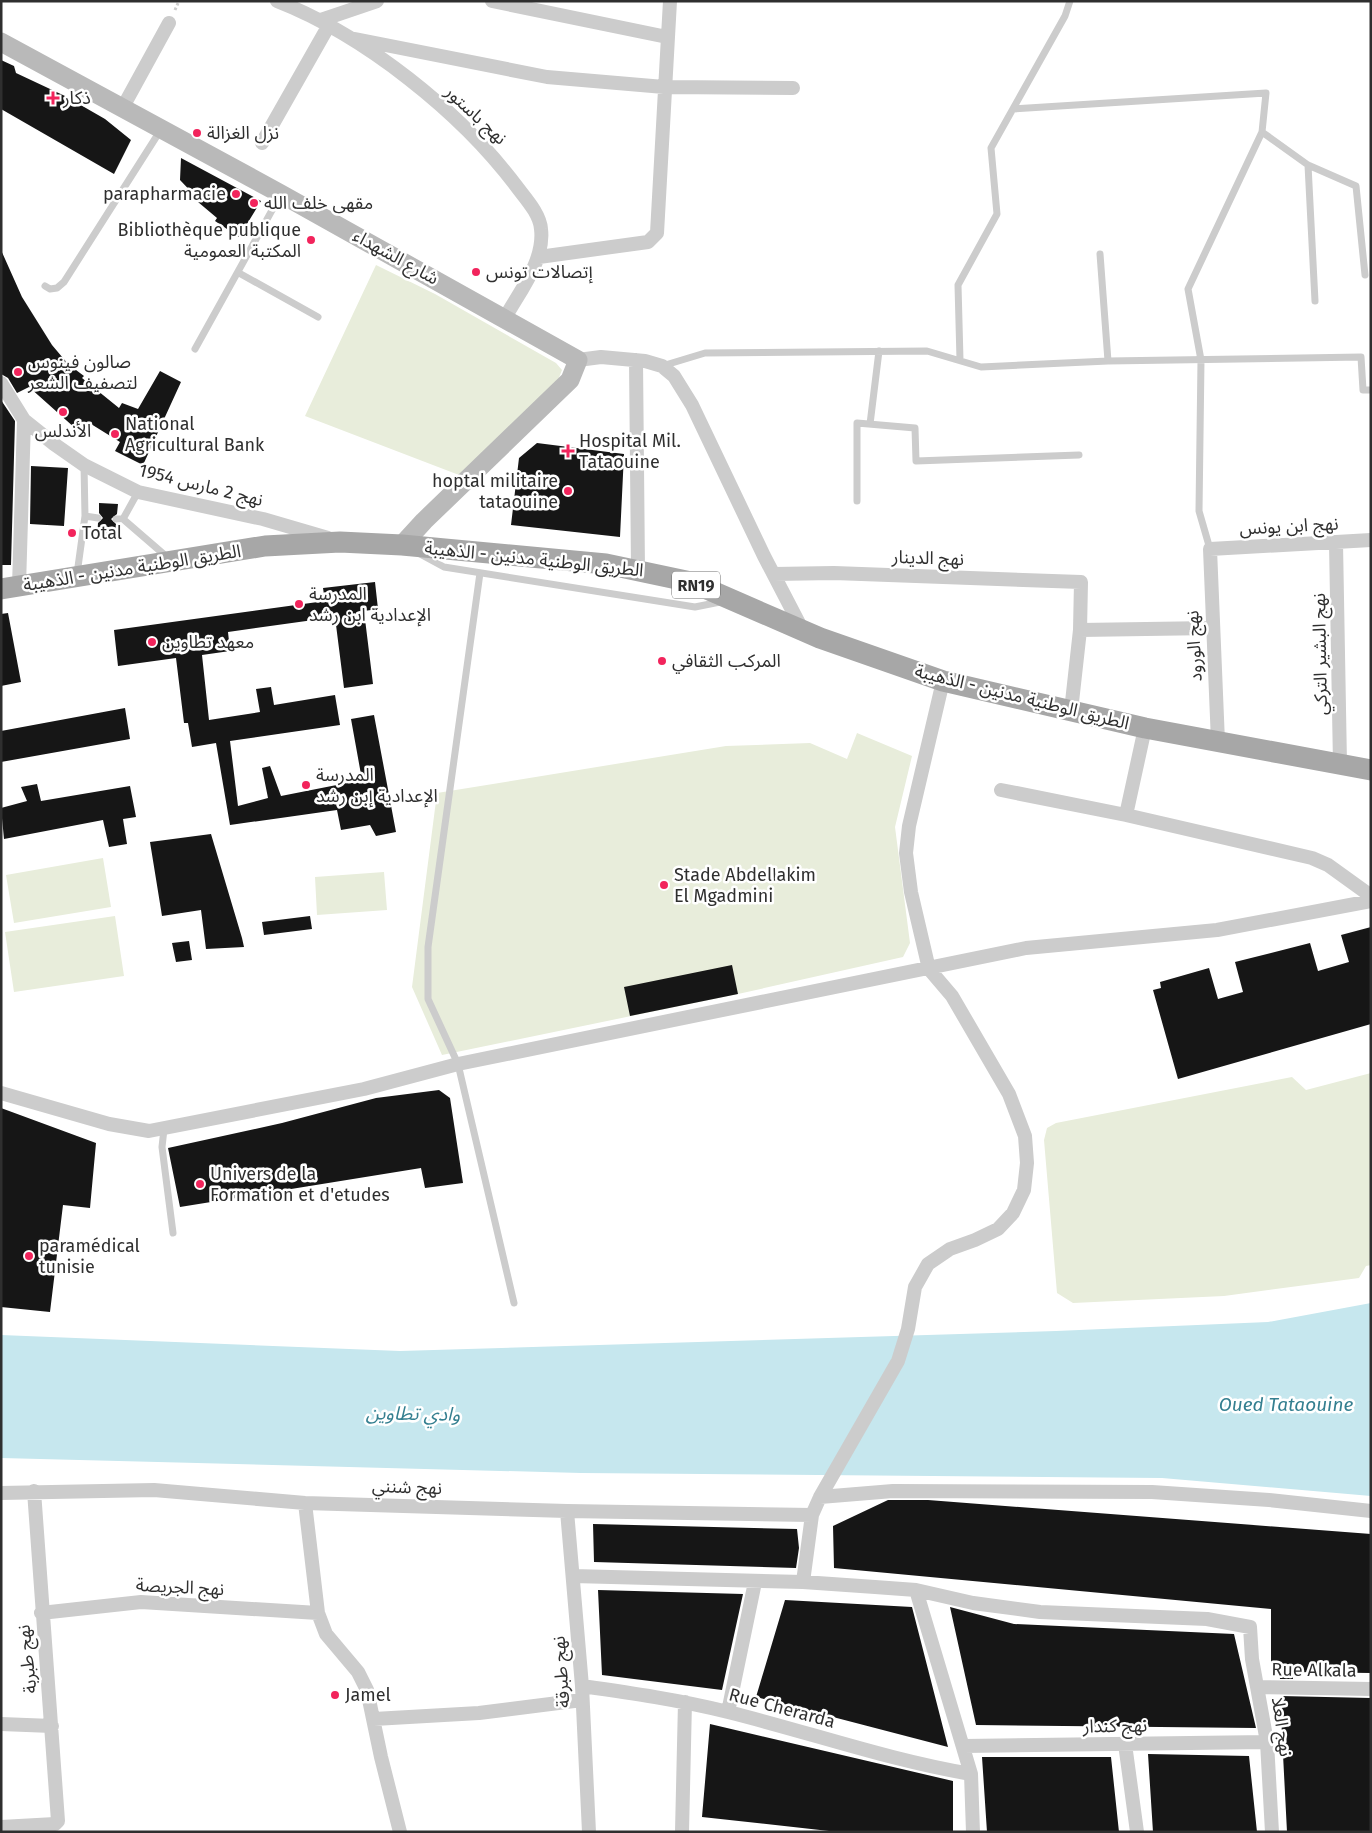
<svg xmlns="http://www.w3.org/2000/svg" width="1372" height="1833" font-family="'Fira Sans','Noto Sans Arabic',sans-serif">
	<rect width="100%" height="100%" fill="#fff"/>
	<path fill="#e8eddb" d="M376 265 435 294 556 363 562 370 558 380 459 475 305 416Z
		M857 733 912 756 895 827 910 943 903 957 738 994 442 1055 412 987 437 793 726 746 810 743 847 759Z
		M103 858 111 907 14 923 6 875Z
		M384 872 387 910 317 915 315 877Z
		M115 916 124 976 14 992 5 932Z
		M1371 1073V1265L1366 1266 1359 1278 1224 1296 1073 1303 1057 1293 1044 1140 1047 1128 1056 1123 1292 1077 1306 1090Z"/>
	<path fill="#c6e7ee" d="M1371 1303V1496L1162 1478 581 1473 1 1458V1335L400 1351 1056 1331 1268 1322Z"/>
	<path fill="#161616" d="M1 60 14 66 16 73 65 96 105 119 131 140 114 174 1 109Z
		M181 158 261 201 239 237 215 221 217 218 198 202 199 200 180 180Z
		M1 250 22 297 52 345 68 364 84 376 82 378 119 408 122 403 138 409 160 371 181 382 143 465 115 451 120 442 91 424 85 437 29 387 17 393 8 378 1 374Z
		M1 400 15 421 11 565H1Z
		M537 443 624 454 620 537 511 525 519 458Z
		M31 466 68 468 64 526 30 524Z
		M99 503 118 504 117 514 111 519 116 524 115 541 97 539 98 523 103 518 99 513Z
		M375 582 378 609 364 611 373 684 344 688 335 617 228 632 230 651 202 655 209 720 260 712 256 689 271 687 274 705 335 695 340 725 230 741 238 806 268 798 262 768 270 766 281 796 362 780 351 719 374 715 396 832 376 836 370 825 341 830 337 810 230 825 216 743 192 747 188 723H184L176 658 118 666 114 630 325 601 323 588Z
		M8 613 21 682 1 686V614Z
		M125 708 130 739 1 762V731Z
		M37 784 41 801 130 786 136 817 123 819 127 844 109 847 103 820 4 839 1 808 27 801 21 787Z
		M211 834 242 938 244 947 206 949 201 910 162 916 150 842Z
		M310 916 312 929 264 935 262 922Z
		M1371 927V1024L1178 1079 1153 990 1161 988 1160 982 1209 968 1218 999 1243 992 1235 962 1310 943 1318 971 1349 962 1341 935Z
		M189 941 192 960 176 962 172 943Z
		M732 965 738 994 630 1016 624 987Z
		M439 1090 450 1098 463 1183 425 1188 421 1168 180 1207 168 1148 282 1123 376 1098Z
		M1 1108 96 1143 90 1208 63 1205 50 1312 1 1307Z
		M888 1500H928L1371 1534V1673L1293 1672V1679H1280L1279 1671H1271V1609L834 1568 833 1526Z
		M593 1524 797 1529 799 1548 796 1568 594 1562Z
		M598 1590 743 1594 722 1690 602 1675Z
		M785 1600 912 1607 948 1747 756 1697Z
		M950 1607 1014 1624 1234 1634 1256 1728 976 1725Z
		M1280 1696 1371 1698V1832H1287Z
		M710 1724 953 1781V1832H838L702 1817Z
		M1148 1754 1249 1756 1257 1832H1153Z
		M982 1757H1111L1119 1832H987Z"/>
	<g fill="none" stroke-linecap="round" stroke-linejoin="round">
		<path stroke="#ccc" stroke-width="3" stroke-dasharray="2.5 2.5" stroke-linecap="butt" d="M175 10 179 1"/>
		<path stroke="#ccc" stroke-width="7" d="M1013 109 1266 93 1262 132 1188 289 1201 360 1199 511 1210 549
			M1262 132 1308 165 1356 186 1365 275
			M1308 165 1315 301
			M1100 254 1108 361
			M239 273 318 317
			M45 286 50 289 57 288 64 282 160 131
			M195 349 281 194
			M960 360 958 285 997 214 991 148 1065 16 1070 1
			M662 366 705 353 927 351 981 367 1108 361 1361 357 1363 390H1371
			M870 424 879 351
			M84 465 85 516
			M857 501V423L915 428 916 461 1079 455
			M116 519H123L167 557
			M123 519 138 492
			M420 554 444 567 695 607 720 602
			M480 573 428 947V999L458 1064 514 1303
			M77 574 85 516 98 518
			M164 1129 162 1147 173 1233"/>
		<path stroke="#ccc" stroke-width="14" d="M277 1C364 35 461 112 517 187 526 199 540 214 541 229 545 261 519 292 505 318
			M492 1 667 37
			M321 20 377 1
			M355 39 547 77 664 87 793 88
			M123 107 169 23
			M262 143 329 25
			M539 257 648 242 657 233 670 1
			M578 360 601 357 645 361 662 366 674 376 692 405 764 556 803 631
			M636 360 638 570
			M1 383 24 420 54 444 84 465 138 492 263 519 328 538
			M1336 543 1340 764
			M774 574 834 573 1081 582 1080 630 1071 711
			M19 586 24 420
			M1080 630 1212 628
			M1218 742 1210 549 1371 540
			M1001 790 1126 815 1312 858 1328 865 1371 896
			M1126 815 1145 728
			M1 1093 109 1124 149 1131 364 1089 458 1064 1026 948 1217 930 1371 901
			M1 1493 154 1490 305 1503 567 1511 812 1515
			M820 1497 893 1491 1152 1492 1269 1500 1371 1511
			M305 1503 318 1613 326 1634 358 1672 367 1690 381 1757 400 1832
			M567 1511 582 1686 589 1832
			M573 1576 803 1582 875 1587 916 1590 973 1603 1040 1612 1207 1619 1250 1627 1252 1659 1267 1742 1272 1832
			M803 1582 812 1515 820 1497 898 1361 908 1329 915 1287 928 1264 950 1249 975 1240 998 1229 1013 1213 1024 1190 1027 1163 1025 1136 1009 1094 952 996 929 969 911 892 906 853 909 826 943 681
			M916 1590 971 1774 973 1832
			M41 1613 141 1602 318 1613
			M582 1686C631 1693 680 1700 728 1712 809 1732 888 1760 971 1774
			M1257 1687 1371 1689
			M728 1712 755 1582
			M374 1719 479 1713 582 1700
			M1 1724 52 1726
			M1125 1744 1137 1832
			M964 1746 1267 1742
			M1 1827 55 1824 58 1821 34 1491
			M682 1832 685 1702"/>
		<path stroke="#b9b9b9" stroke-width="19" d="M1 42 281 194 578 360 570 380 424 521 402 545"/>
		<path stroke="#a7a7a7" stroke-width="21" d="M1 589 265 546 340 542 402 545 606 564 691 582 820 638 943 681 1145 728 1371 770"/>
	</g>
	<g fill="#f2245c" stroke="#fff" stroke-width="2">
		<path d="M50.5 90.5h5v5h5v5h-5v5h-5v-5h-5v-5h5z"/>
		<circle cx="197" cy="133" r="5"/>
		<circle cx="236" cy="194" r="5"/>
		<circle cx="254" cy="203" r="5"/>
		<circle cx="311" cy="240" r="5"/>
		<circle cx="476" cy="272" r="5"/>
		<circle cx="18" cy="372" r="5"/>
		<circle cx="63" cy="412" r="5"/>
		<circle cx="115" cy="434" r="5"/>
		<path d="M565.5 443.5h5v5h5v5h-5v5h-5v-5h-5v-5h5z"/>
		<circle cx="568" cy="491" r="5"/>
		<circle cx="72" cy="533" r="5"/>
		<circle cx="299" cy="604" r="5"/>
		<circle cx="152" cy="642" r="5"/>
		<circle cx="662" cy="661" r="5"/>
		<circle cx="306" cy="785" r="5"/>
		<circle cx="664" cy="885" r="5"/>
		<circle cx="200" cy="1184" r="5"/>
		<circle cx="29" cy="1256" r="5"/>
		<circle cx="335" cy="1695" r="5"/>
	</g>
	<g text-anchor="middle" stroke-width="5" stroke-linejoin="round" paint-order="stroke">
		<rect fill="#fff" stroke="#6d6d6d" stroke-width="1" x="672" y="571.5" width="48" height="27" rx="4"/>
		<g font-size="16" font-weight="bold" fill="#2f2f2f">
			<text x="696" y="591">RN19</text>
		</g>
		<g font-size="18" fill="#2f2f2f" stroke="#fff" text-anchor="start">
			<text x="63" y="104">ذكار</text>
			<text x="207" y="139">نزل الغزالة</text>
			<text x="226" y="200" text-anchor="end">parapharmacie</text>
			<text x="264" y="209">مقهى خلف الله</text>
			<text x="301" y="236" text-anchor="end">Bibliothèque publique<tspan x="301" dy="21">المكتبة العمومية</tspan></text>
			<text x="486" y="278">إتصالات تونس</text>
			<text x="28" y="368">صالون فينوس<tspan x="28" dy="21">لتصفيف الشعر</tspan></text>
			<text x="125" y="430">National<tspan x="125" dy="21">Agricultural Bank</tspan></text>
			<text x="63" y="437" text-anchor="middle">الأندلس</text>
			<text x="579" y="447">Hospital Mil.<tspan x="579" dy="21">Tataouine</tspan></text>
			<text x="558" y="487" text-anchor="end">hoptal militaire<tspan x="558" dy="21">tataouine</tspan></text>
			<text x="82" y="539">Total</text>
			<text x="309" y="600">المدرسة<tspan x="309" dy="21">الإعدادية ابن رشد</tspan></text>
			<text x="162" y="648">معهد تطاوين</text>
			<text x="672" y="667">المركب الثقافي</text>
			<text x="316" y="781">المدرسة<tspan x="316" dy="21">الإعدادية إبن رشد</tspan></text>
			<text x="674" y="881">Stade Abdelاakim<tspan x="674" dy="21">El Mgadmini</tspan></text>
			<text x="210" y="1180">Univers de la<tspan x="210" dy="21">Formation et d'etudes</tspan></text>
			<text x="39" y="1252">paramédical<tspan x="39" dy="21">tunisie</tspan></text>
			<text x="345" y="1701">Jamel</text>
		</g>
		<g font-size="18" fill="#2f2f2f" stroke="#fff">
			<text transform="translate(476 115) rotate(43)" y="6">نهج باستور</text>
			<text transform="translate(396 257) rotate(29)" y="6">شارع الشهداء</text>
			<text transform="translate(201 485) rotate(14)" y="6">نهج 2 مارس 1954</text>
			<text transform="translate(1289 526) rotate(-3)" y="6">نهج ابن يونس</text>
			<text transform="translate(928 558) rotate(2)" y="6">نهج الدينار</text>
			<text transform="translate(534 559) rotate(6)" y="6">الطريق الوطنية مدنين - الذهيبة</text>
			<text transform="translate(132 568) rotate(-9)" y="6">الطريق الوطنية مدنين - الذهيبة</text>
			<text transform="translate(1194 646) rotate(-93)" y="6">نهج الورود</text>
			<text transform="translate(1320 654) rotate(-91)" y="6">نهج البشير التركي</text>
			<text transform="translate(1022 697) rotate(14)" y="6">الطريق الوطنية مدنين - الذهيبة</text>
			<text transform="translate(407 1487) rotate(2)" y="6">نهج شنني</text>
			<text transform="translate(180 1587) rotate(3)" y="6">نهج الجريصة</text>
			<text transform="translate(27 1659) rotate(-96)" y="6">نهج طبربة</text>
			<text transform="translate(1314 1670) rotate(1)" y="6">Rue Alkala</text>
			<text transform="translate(561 1672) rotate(-94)" y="6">نهج طبرقة</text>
			<text transform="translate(782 1708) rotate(15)" y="6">Rue Cherarda</text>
			<text transform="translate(1115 1726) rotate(-1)" y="6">نهج كندار</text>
			<text transform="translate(1282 1727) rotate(82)" y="6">نهج العلا</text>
		</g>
		<g font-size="19" font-style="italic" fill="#347f90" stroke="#fff">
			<text x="1286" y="1411">Oued Tataouine</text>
			<text transform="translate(413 1413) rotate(1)" y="7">وادي تطاوين</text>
		</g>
	</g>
	<rect width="1372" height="1833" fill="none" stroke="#2f2f2f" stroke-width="5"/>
</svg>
